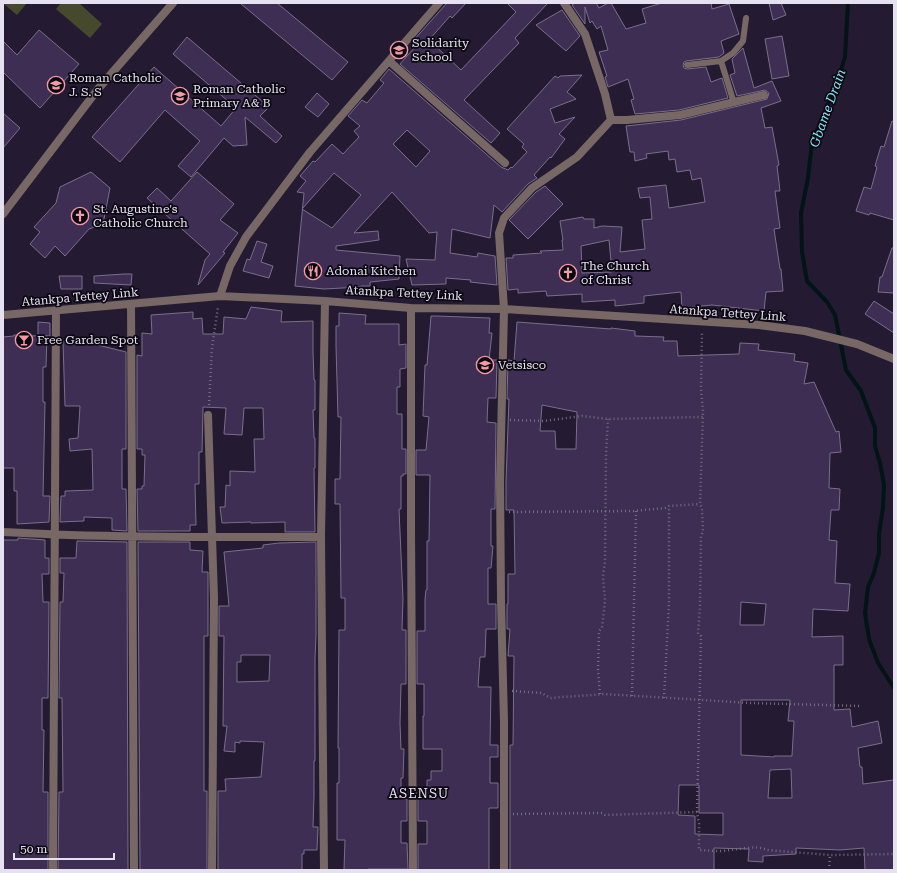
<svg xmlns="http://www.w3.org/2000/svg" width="897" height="873" font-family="'Roboto Serif',serif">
	<rect width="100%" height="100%" fill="#241b32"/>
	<path fill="#47492c" d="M3 3H27L17 15Z
		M61 3H79L102 24 90 38 56 9Z"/>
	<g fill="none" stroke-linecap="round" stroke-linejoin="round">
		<path stroke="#021416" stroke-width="4" d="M848 3 845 57 837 83 812 142 808 178 801 213 802 252 807 281 827 302 835 315 846 370 861 391 875 428V446L880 463 884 485 883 507 879 534V553L874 573 868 587 865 613 869 639 878 663 894 688"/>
	</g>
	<path fill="#3e2e53" stroke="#796f8a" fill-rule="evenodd" d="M240 3H277L348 62 332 80Z
		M447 3H466L452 18 450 16 429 40 461 70 516 12 507 3H548L515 38 519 43 464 100 500 133 491 143 400 64 416 46 412 42Z
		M575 3H596L599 8 608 3H611L626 29 646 23 642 9 662 3H711L712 9 729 4 739 34 721 41 724 53 719 57 686 61 684 62 683 65 684 68 687 69 706 67 711 82 722 78 728 98 679 110 635 114 631 100 634 99 628 79 608 87 605 77 607 76 599 52 608 50 601 26 597 29 592 21 590 23 585 7V24L572 5Z
		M769 3H781L786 15 773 20Z
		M562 10 580 36 566 51 536 25Z
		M39 30 79 64 40 108 3 72V41L17 55Z
		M782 36 789 76 772 79 765 39Z
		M187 37 269 107 260 116 282 136 276 143 245 117 247 145 233 146 224 138 191 177 178 166 200 141 165 110 120 162 92 137 154 67 221 126 236 108 173 54Z
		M743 48 754 88 772 81 781 101 761 108 765 128 772 127 779 165 777 166 780 191H775L780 228 774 229 780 269H781L783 291 766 292 764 311 712 305 682 308 681 292 644 296V303L615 306V300L582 302V294L547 296 546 291 518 293V289L508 290 506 258H513V255L542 253 540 251 563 250 562 240H563L560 221 583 217 584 219H594V228L602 226 622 227 620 252 645 249 642 220 652 219 650 197 640 198 638 188 666 185 669 208 705 202 701 178 692 180 690 170 677 172 675 159 669 160 668 151 646 154 647 158 635 161 634 152H630L626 126 681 120 767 99 769 93 765 90 737 96 730 75 735 73 732 59ZM609 240 612 272 582 273 581 246Z
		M389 69 501 167 508 170 511 167 512 168 527 152 522 147 524 144 507 129 555 76 558 78 560 76 582 75 567 92 576 99 550 109 555 123 575 117 559 134 565 139 551 158 550 157 534 175 537 178 528 184 502 212 494 205 490 238 452 229 450 253 477 257 478 253 495 256 497 285 470 282 471 280 446 278V284L412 285 406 259 435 260 437 232 429 233 392 192 354 233 378 231 379 240 336 246V250L400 256 399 279 370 282V286H361V287L324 289 295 286 304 193 297 192 306 181 300 176 313 161 315 162 332 144 343 154 359 137 354 131 360 126 348 116 362 100 367 103 384 83 380 80ZM407 130 430 151 416 167 393 144ZM334 173 361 195 332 228 302 209Z
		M317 93 329 104 318 117 305 107Z
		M3 113 20 128 3 148Z
		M892 121 894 122V220L870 213 869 215 856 211 864 187 871 189 877 167 875 166 881 146 884 147Z
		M91 172 110 188 103 224 89 229 65 256 55 246 45 258 30 244 40 232 34 227 56 203 60 187Z
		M197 172 234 204 220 220 238 233 223 252 225 253 198 285 205 260 210 254 147 198 157 188 171 201Z
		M545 186 563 204 528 239 509 220 536 192Z
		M257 241 267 244 261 262 273 266 269 278 243 271 247 259 250 260Z
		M892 248H894V293L878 292 880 277H882Z
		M124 274H132L131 285 94 283V276Z
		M59 276H82V289H61Z
		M874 301 894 314V333L865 314Z
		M251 307 282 311 281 322 313 321V352L314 380H315V410H313L314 438H315V468H314L315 532H285V522L251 523V522L222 523 220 507H225L226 485 230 486V471L255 472 254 439H264L263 408H244L242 435 224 434 226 408 203 407 202 452H199V484H195L196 525H190V531H138L137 489H142V486H144L145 455H142V449H137V355L142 356V333L152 334 151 315 193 312V319L202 318 203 334H223L224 317 246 319Z
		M339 313 366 315 365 324H399V345L406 344V368L400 369V387H397V414H402V449H406V474H403V476H401V509H399L403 599 402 630H406V684H401L400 723 401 749H404L403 778H401V799H407V821H401V843H407L408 869H368V870H344L345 840H337V783H339V748H338L339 630H345V598H341L340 504H335V479H340L341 417H338L336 346V326H339Z
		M431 316H436L490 318 489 333H492L489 360H497L496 398H488L487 422 496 423 495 509H491V546H493L491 568H488V604H496V629H486L485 657H480L478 687H491L490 745H498V757H490V783H498V808H489V870H418V844H427V821H418V798H427V780H431V771H442V749H423V716H424V684H417V631H425V599L426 590H427V541H429L430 475H416V450H426L429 417 423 416 425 365H427Z
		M38 322 50 323V336H42H47L46 367H43V402H45L43 496H50L49 522 17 524V491H14V468H3V337L14 336V335L38 336Z
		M517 322 611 329V328L635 331V336L664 337 663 341H677L678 356 739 354 740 343 759 344 758 350 795 354 794 361 808 363 804 384 814 382 836 432 839 431 841 452 830 453 829 488 840 489 839 510H831L829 540 837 541 835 583 850 584 848 611 813 609 812 637 843 636V665H834V710L850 709 852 727 878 721 882 743 858 748 860 767H862L863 784 894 780V870H865L864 848 840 850 796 848V854L763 856V862L748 861 749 849 714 848V870H510V745H513L514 656H508L510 629H507V604H508V574H515L514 510H506V481L509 399H507L508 360 514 361ZM542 405 577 412 576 449H556L555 431H540ZM741 602 766 604 764 625H740ZM741 700H790L788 721H794L792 756H774V757L741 755ZM791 769 792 798H768L770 770ZM679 785H699V813H723V835L695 834V816L678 815Z
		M63 342H94V344L126 352V449H122V489H126L127 531 112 530V518L84 517V521L60 522 61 496H65V491L93 490 92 449 70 451 69 439 78 438 80 406H65Z
		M18 538 45 540V558H49V574H42L43 602H49L48 698H42V730H44L43 792H48V870H3V540H18Z
		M77 541 127 542 128 870H58L59 792H63L62 698H59L60 602H63L64 573H60V558H76Z
		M138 542H190V550L203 551 202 572H208V636H204V791H207V870H140Z
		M316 542V635L315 659V761H314V796L313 827H318L317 850H304V854H302V870H218V791H226L225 779 261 777 264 742 240 741V743L235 742V752L224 751 227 726H223L224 636H219V606H229L224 552 263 548V545L279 543ZM241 655H270L269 681 237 682V662H241Z"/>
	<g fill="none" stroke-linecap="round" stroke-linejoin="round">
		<path stroke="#746d81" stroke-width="2.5" stroke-dasharray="1 3" stroke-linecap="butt" d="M209 405 212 348 218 307
			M510 420 544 421 582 416 608 419 703 417
			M509 512 633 511 665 508 669 506 700 504
			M512 691 542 693 550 698 604 694 752 703 860 706
			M600 694 598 670 599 631 602 628 605 601 603 576 605 561 606 454 608 419
			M632 696 636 510
			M664 698 669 603V506
			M697 812 701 636 698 634 700 606 701 536 703 532 702 508 700 504 703 412 701 388 702 331
			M513 814 602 813 605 815 697 812 699 824V850C706 850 712 851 719 851 732 851 757 844 767 850L830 855 894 854
			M829 870 830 855"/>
		<path stroke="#776866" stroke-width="6" d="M721 61 734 103
			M687 65 721 61 733 53 743 41 746 18"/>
		<path stroke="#776866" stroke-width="8" d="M389 61 505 163
			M611 120H627L680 115 764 95
			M3 214 98 89 173 3
			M220 296 230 266 246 237 310 152 439 3
			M131 304 134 870
			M411 308V527L413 870
			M3 315 220 296 325 301 411 308 504 309 759 325 805 331 857 344 894 359
			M208 415 214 598 212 870
			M3 532C109 538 215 537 321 537
			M53 870 56 310
			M324 870 321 537 325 301
			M504 870V722L501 600 500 481 504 309 499 233 504 218 532 188 577 157 611 120 605 94 585 34 564 3"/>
	</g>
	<defs>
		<symbol id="school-ring" viewBox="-11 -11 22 22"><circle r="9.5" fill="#0c0812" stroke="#f49aa6" stroke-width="1.5"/><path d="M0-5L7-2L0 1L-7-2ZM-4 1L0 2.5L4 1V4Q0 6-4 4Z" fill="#f49aa6"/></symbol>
		<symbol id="church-ring" viewBox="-11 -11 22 22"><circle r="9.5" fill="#0c0812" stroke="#f49aa6" stroke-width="1.5"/><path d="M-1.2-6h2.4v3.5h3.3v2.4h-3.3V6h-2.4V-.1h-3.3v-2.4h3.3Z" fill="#f49aa6"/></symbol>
		<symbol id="restaurant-ring" viewBox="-11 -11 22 22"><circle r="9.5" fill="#0c0812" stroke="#f49aa6" stroke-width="1.5"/><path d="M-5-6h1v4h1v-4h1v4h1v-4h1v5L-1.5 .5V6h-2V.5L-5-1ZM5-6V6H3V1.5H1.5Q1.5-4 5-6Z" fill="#f49aa6"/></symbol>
		<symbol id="bar-ring" viewBox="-11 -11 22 22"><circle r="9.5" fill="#0c0812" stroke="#f49aa6" stroke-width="1.5"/><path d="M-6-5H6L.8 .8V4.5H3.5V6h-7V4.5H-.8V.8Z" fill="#f49aa6"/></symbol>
	</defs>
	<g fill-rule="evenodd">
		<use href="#school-ring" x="389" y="40" width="20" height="20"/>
		<use href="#school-ring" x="46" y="75" width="20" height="20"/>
		<use href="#school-ring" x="170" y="86" width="20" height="20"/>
		<use href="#church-ring" x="70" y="206" width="20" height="20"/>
		<use href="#restaurant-ring" x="303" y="261" width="20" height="20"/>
		<use href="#church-ring" x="558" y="263" width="20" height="20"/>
		<use href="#bar-ring" x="14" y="330" width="20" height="20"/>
		<use href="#school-ring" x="475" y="355" width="20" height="20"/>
	</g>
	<g text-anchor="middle" stroke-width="3.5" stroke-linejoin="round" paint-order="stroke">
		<g font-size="12" fill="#e6e1f0" stroke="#0c0812" text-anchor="start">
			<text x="412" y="47">Solidarity<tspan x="412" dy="14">School</tspan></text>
			<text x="69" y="82">Roman Catholic<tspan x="69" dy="14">J. S. S</tspan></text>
			<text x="193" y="93">Roman Catholic<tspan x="193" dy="14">Primary A&amp; B</tspan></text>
			<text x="93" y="213">St. Augustine's<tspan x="93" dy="14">Catholic Church</tspan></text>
			<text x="581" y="270">The Church<tspan x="581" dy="14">of Christ</tspan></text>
			<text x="326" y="275">Adonai Kitchen</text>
			<text x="37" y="344">Free Garden Spot</text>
			<text x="498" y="369">Vetsisco</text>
		</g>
		<g font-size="12" fill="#e6e1f0" stroke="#0c0812">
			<text transform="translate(404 293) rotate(3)" y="4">Atankpa Tettey Link</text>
			<text transform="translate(80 297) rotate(-5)" y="4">Atankpa Tettey Link</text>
			<text transform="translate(728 313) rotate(4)" y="4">Atankpa Tettey Link</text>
		</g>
		<g font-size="13" font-style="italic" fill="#85e8f4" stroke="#0c0812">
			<text transform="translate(827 108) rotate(-70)" y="5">Gbame Drain</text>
		</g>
		<g font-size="13" letter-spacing="1" fill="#e6e1f0" stroke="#0c0812">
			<text x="419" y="798">ASENSU</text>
		</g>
	</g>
	<rect width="897" height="873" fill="none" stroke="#e6e1f0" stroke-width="8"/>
	<path d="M14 853v6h100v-6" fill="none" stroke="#e6e1f0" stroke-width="2"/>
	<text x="20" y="853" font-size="12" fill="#e6e1f0" stroke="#0c0812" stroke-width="3" paint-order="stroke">50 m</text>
</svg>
